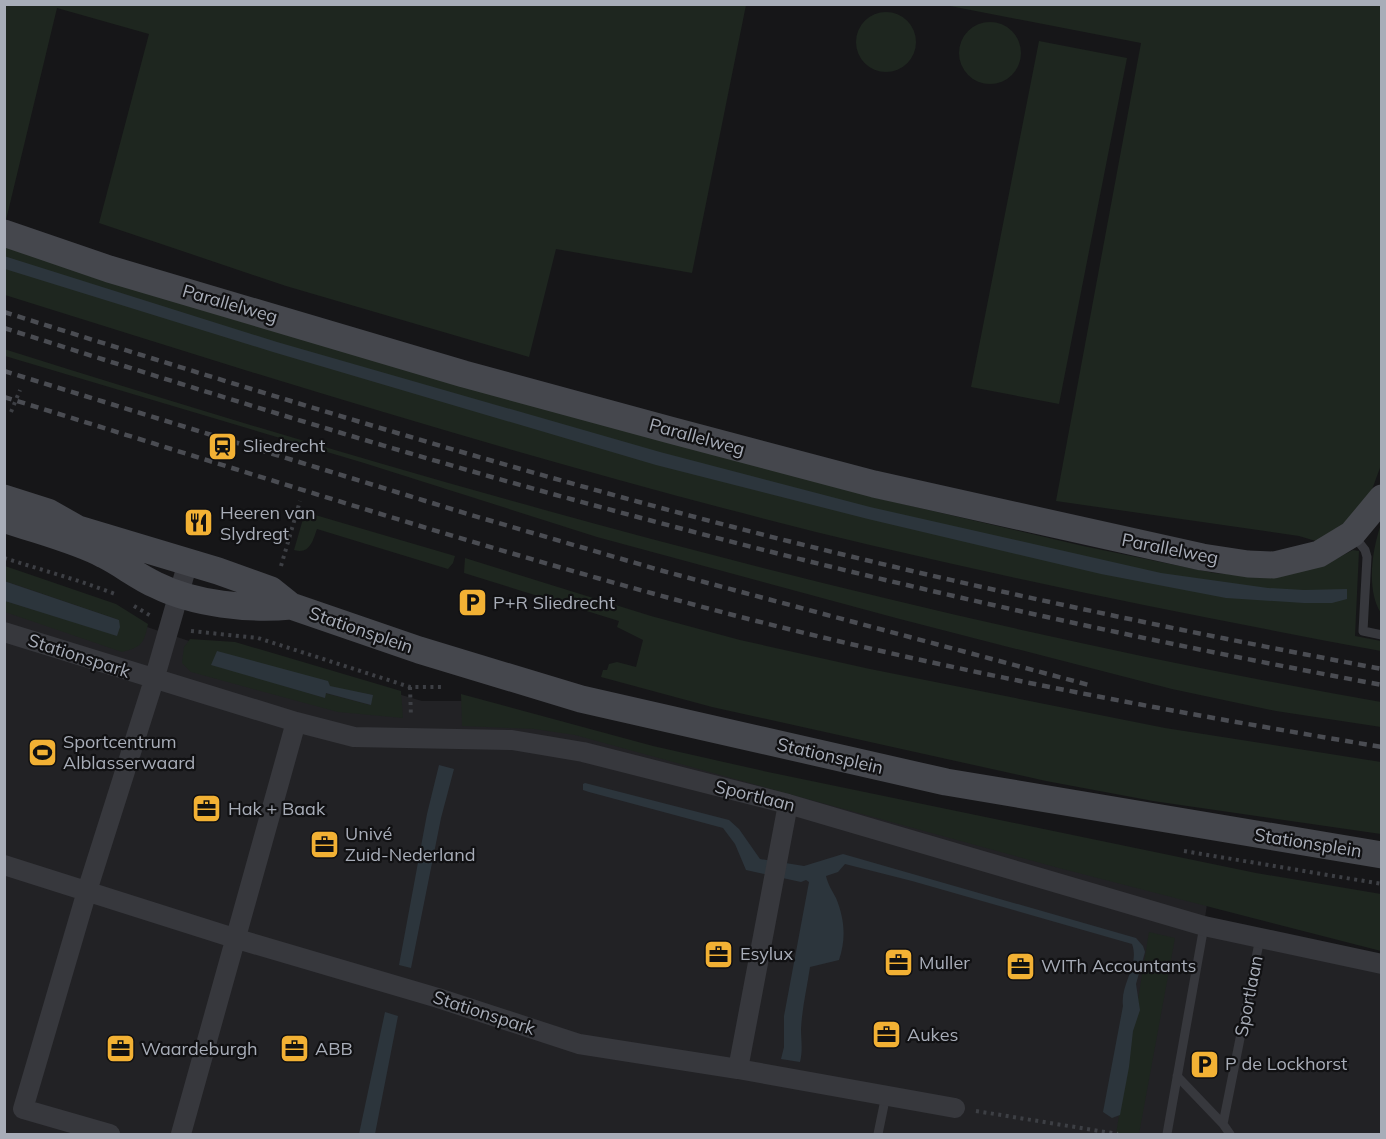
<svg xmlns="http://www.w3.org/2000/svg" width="1386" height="1139" font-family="Mulish,sans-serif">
	<rect width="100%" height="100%" fill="#161618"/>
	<path fill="#222225" d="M4 575 144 626 192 642 233 646 422 701H468L1208 897 1204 925 1381 957V1134H5Z"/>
	<path fill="#1e261f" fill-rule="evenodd" d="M4 5H746L692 273 556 249 529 357 286 286 99 223 149 34 57 8 6 220H5Z
		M945 5H1381V465L1370 495 1351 520 1319 542 1299 536 1056 501 1141 43Z
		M856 42a30 30 0 1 1 60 0a30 30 0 1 1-60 0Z
		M959 53a31 31 0 1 1 62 0a31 31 0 1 1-62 0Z
		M1039 41 1127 58 1059 404 971 387Z
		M4 243 873 497 1083 546 1214 573 1253 576 1336 559 1353 550 1359 551 1355 636 1381 641V651C1210 619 1040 585 870 545 578 475 291 385 5 295Z
		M4 349C457 492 914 620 1381 702V727L1276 711 1172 689 896 618 597 537 364 463 5 356Z
		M305 512 455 556 453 563 448 569 317 529C313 540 310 555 294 550Z
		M1381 524V613C1366 590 1372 550 1381 524Z
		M465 558 651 616 740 640 870 669 1165 728 1381 762V834L1153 801 1046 781 712 707 601 677 603 670H607L609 664 617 662 636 667 643 640 617 627 619 621 464 573Z
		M5 566 116 604 148 624C144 643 142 647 122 652L5 612V601L117 635 119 620 5 581Z
		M190 639 235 642 401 691 403 718 338 712 191 672 182 663 184 647ZM211 664 373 695 370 705 325 693V698Z
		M461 694 653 746 768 772 1256 873 1381 894V951L1055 867 575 735 534 729 462 726Z
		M1149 932 1175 938 1139 1134H1116Z"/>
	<path fill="#2c353c" d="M4 256 277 342 660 452 870 507 1161 573 1268 588 1304 590 1347 589V599L1332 603H1304L1226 598 1101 574 868 519 656 465 273 352 5 269Z
		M4 581 119 620 120 627 117 636 5 601Z
		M217 651 328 681 330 686 373 695 371 705 326 693 325 698 211 665Z
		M439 765 454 769 441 818 411 968 399 965 427 814Z
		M585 783 729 820 739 829 760 859 804 866 843 854 1136 938 1143 946 1145 952 1136 984 1140 1010 1133 1031 1129 1067 1120 1115 1112 1118 1103 1112 1123 1006C1120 983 1140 966 1132 944L912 881 845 864 838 872 826 876C828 885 832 890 836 898 845 920 846 939 839 960L810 967C807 988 802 1008 801 1029 801 1040 803 1050 800 1062L781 1059 784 1047V1016L809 882 806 880 801 882 746 870 735 844 723 828 589 792 583 790V784Z
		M385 1012 398 1016 375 1134H359Z"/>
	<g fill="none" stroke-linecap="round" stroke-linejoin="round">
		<path stroke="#3d3f44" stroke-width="4" stroke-dasharray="3 4.5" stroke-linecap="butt" d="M11 412 20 390
			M4 558 82 582 118 595
			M281 566 300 501
			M134 606 151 616
			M191 631 258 638 410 687H445
			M410 687 411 717
			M1184 851 1382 884
			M976 1111 1118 1134"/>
		<path stroke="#37383d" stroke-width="9" d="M1354 536 1365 550 1367 557 1363 631 1382 635
			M1177 1076 1223 1124
			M878 1134 886 1095
			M1167 1134 1204 926
			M1230 1134 1223 1124 1260 938"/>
		<path stroke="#37383d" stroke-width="20" d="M4 632 296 722 354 737 512 740 583 752 788 804 1204 926 1382 964
			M4 865 234 938 438 998 579 1044 738 1069 788 804
			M738 1069 955 1108
			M110 1134 23 1109 87 891 154 680 188 562
			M181 1134 296 722"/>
		<path stroke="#45474d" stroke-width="27" d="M4 233 109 269 464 374 670 430 874 484 1202 557 1248 564 1274 565 1319 554 1352 534 1382 498
			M4 498 48 512 78 529 218 571 271 590 291 606 419 650 581 699 946 782 1382 855
			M4 519C35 530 76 540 104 555 122 564 138 577 156 585 194 604 249 610 291 606"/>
		<path stroke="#4a4c52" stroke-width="4.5" stroke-dasharray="8 6" stroke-linecap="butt" d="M4 312C262 393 519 473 780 539 979 589 1180 631 1382 669
			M4 328C218 396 432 463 649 520 891 585 1135 639 1382 685
			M4 371 471 515 663 571 1089 685
			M4 397C248 472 491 552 737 616 949 671 1166 711 1382 747"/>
	</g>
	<defs>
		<symbol id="station-square" viewBox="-11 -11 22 22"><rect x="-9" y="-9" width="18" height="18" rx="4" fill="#f2b134" stroke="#111113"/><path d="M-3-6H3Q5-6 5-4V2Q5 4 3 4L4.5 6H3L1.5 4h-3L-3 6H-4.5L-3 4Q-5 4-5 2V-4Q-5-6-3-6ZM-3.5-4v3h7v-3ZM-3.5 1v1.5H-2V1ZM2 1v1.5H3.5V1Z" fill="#111"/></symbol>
		<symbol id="restaurant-square" viewBox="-11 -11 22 22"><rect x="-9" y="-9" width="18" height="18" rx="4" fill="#f2b134" stroke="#111113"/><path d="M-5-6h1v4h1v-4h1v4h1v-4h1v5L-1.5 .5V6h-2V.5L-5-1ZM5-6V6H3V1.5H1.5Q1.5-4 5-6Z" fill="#111"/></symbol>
		<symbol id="parking-square" viewBox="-11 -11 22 22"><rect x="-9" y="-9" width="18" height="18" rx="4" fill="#f2b134" stroke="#111113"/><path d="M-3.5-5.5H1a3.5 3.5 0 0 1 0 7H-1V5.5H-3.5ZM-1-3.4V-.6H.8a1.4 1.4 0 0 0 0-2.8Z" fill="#111"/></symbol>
		<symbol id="stadium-square" viewBox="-11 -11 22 22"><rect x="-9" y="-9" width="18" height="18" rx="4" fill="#f2b134" stroke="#111113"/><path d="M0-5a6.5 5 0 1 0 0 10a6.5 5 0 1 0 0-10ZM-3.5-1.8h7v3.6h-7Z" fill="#111"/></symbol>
		<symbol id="office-square" viewBox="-11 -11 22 22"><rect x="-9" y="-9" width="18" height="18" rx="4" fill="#f2b134" stroke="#111113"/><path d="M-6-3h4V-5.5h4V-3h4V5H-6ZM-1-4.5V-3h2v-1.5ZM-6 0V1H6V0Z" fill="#111"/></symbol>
	</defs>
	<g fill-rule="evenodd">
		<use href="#station-square" x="206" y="430" width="33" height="33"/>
		<use href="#restaurant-square" x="182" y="506" width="33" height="33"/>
		<use href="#parking-square" x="456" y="586" width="33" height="33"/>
		<use href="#stadium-square" x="26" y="736" width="33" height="33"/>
		<use href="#office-square" x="190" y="792" width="33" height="33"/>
		<use href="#office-square" x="308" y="828" width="33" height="33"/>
		<use href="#office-square" x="702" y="938" width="33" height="33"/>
		<use href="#office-square" x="882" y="946" width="33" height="33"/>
		<use href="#office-square" x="1004" y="950" width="33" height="33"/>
		<use href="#office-square" x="870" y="1018" width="33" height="33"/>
		<use href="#office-square" x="104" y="1032" width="33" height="33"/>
		<use href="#office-square" x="278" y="1032" width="33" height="33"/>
		<use href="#parking-square" x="1188" y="1048" width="33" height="33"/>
	</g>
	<g text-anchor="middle" stroke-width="4.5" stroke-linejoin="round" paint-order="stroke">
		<g font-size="18" fill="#a8adb8" stroke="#111113">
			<text transform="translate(230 304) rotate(16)" y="6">Parallelweg</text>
			<text transform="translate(697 437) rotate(15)" y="6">Parallelweg</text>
			<text transform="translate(1170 549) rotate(11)" y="6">Parallelweg</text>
			<text transform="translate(361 630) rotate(19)" y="6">Stationsplein</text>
			<text transform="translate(79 656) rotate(18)" y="6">Stationspark</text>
			<text transform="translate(830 756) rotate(13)" y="6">Stationsplein</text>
			<text transform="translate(755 796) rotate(14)" y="6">Sportlaan</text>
			<text transform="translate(1308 843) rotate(9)" y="6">Stationsplein</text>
			<text transform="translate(1249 996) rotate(-79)" y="6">Sportlaan</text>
			<text transform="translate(484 1013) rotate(18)" y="6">Stationspark</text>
		</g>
		<g font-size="18" fill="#a8adb8" stroke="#111113" text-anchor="start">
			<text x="243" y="452">Sliedrecht</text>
			<text x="220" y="519">Heeren van<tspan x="220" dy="21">Slydregt</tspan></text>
			<text x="493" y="609">P+R Sliedrecht</text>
			<text x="63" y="748">Sportcentrum<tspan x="63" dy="21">Alblasserwaard</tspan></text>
			<text x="228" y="815">Hak + Baak</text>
			<text x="345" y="840">Univé<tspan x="345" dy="21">Zuid-Nederland</tspan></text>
			<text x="740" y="960">Esylux</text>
			<text x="919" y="969">Muller</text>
			<text x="1041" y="972">WITh Accountants</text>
			<text x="907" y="1041">Aukes</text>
			<text x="141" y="1055">Waardeburgh</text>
			<text x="315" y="1055">ABB</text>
			<text x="1225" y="1070">P de Lockhorst</text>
		</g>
	</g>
	<rect width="1386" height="1139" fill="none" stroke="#a8adb8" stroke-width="12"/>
</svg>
